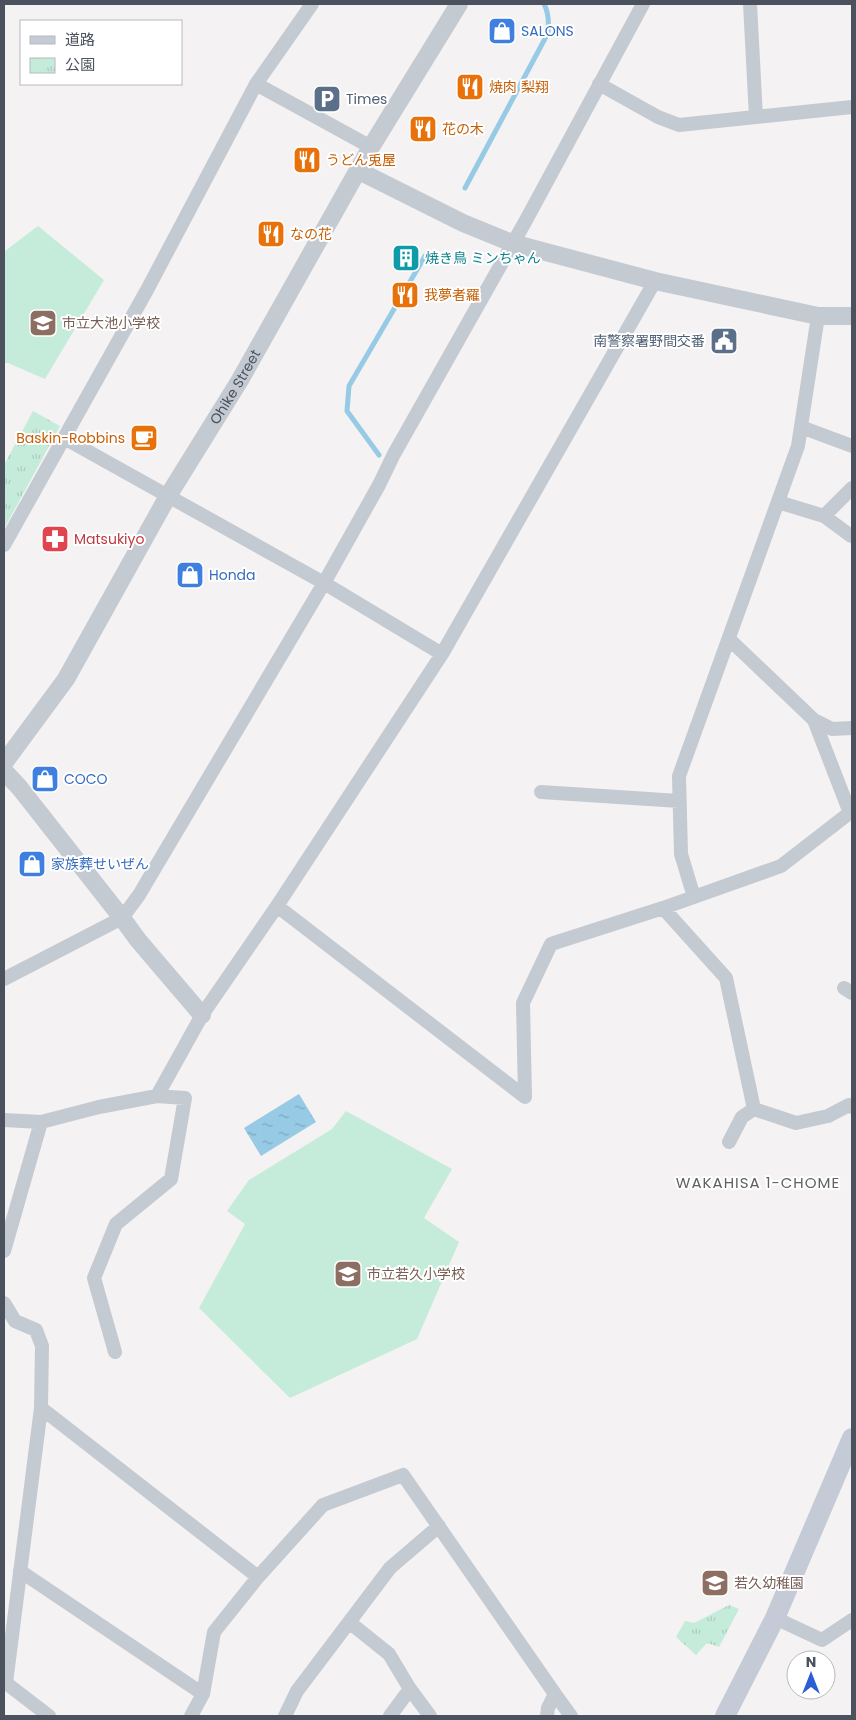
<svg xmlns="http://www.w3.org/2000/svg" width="856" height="1720" font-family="Poppins,'Noto Sans JP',sans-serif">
	<defs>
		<pattern id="park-tufts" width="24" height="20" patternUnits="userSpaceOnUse" patternTransform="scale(1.25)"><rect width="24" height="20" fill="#c5ecda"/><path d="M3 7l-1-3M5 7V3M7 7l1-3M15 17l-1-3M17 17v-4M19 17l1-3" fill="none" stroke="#abccbe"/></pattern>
		<pattern id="water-ripples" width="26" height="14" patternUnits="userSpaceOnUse" patternTransform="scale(1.25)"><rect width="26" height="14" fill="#97cae5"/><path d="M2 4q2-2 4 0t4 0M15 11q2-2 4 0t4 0" fill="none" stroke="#7da7bd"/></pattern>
	</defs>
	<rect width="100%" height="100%" fill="#f4f2f2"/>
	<path fill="url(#park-tufts)" d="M33 411 60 426 4 529V465Z
		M729 1605 739 1609 719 1647 707 1643 696 1655 676 1637 685 1621 694 1623Z"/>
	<path fill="#c5ecda" d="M38 226 104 280 45 379 8 363H4V250L5 251Z
		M346 1111 452 1169 424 1218 459 1242 417 1339 290 1398 199 1308 245 1224 227 1211 249 1180 332 1129Z"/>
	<path fill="url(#water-ripples)" d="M299 1094 316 1122 261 1156 244 1128Z"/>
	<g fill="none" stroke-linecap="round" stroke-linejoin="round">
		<path stroke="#97cae5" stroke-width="5" d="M465 188 548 33C549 23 549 13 544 4
			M379 455 347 411 349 386 425 256"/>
		<path stroke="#c4cad2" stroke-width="14" d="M750 4 756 117
			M256 84 312 4
			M599 84 658 117 679 125 852 107
			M801 427 852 446
			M64 438 324 583 442 654
			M778 502 824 516 852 488
			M824 516 851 536
			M4 545 147 290 256 84 371 147
			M729 639 814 720 850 813
			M814 720 832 729 852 728
			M541 792 679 801
			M694 897 681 854 679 776 798 446 818 316
			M277 906 525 1097 523 1003 551 944 663 908 781 866 852 811
			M663 908 726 978 754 1109 742 1117 729 1142
			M4 979 122 918 139 895 324 583 379 485 394 454 525 222 643 4
			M844 988 852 993
			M754 1109 796 1123 828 1116 849 1105 852 1107
			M4 1120 41 1122
			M4 1251 41 1122 99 1107 157 1096 202 1015 277 906 442 654 655 281
			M4 1303 15 1321 36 1330 42 1346 41 1408 258 1577 323 1505 403 1475 555 1694 548 1708 547 1716
			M115 1352 94 1278 116 1224 171 1179 185 1098 157 1096
			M41 1408 6 1683 49 1716
			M20 1571 203 1694
			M775 1618 822 1640 852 1620
			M349 1622 389 1654 410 1689
			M555 1694 571 1716
			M191 1716 203 1694 214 1632 258 1577
			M285 1716 297 1691 390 1568 439 1526
			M390 1716 410 1689 430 1716"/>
		<g stroke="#c4cad2" stroke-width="18">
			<path d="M359 171 463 223 512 243 655 281 818 316H852"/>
			<path id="s1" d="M4 763 66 679 168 496 240 380 371 147 459 4"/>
			<path d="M4 771 19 787 122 918 138 940 202 1015"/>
		</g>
		<path stroke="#c5cbd6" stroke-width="20" d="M725 1716 775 1618 852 1438"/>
	</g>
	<defs>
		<symbol id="shop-square" viewBox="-11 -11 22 22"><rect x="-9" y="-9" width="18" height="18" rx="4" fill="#3f7fe0" stroke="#fff"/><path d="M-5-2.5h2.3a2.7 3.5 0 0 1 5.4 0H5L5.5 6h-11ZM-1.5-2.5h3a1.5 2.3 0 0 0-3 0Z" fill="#fff"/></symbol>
		<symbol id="restaurant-square" viewBox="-11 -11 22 22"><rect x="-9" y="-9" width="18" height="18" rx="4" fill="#e8710a" stroke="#fff"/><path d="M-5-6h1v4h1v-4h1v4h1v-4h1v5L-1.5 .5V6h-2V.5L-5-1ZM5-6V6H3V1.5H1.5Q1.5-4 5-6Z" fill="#fff"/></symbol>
		<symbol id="parking-square" viewBox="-11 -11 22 22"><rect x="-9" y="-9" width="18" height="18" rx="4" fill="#5c6f8a" stroke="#fff"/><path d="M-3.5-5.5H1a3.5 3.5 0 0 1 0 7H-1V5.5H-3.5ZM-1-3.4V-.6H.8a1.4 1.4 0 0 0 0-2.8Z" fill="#fff"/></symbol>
		<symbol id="building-square" viewBox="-11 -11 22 22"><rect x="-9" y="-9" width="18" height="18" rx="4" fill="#0f9aa8" stroke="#fff"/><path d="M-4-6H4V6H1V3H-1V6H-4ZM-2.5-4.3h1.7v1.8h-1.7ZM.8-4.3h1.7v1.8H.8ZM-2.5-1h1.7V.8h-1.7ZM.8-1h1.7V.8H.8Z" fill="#fff"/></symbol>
		<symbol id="school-square" viewBox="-11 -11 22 22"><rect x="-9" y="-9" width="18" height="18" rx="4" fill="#8d6e63" stroke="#fff"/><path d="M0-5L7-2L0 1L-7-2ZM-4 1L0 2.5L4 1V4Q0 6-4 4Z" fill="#fff"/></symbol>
		<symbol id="civic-square" viewBox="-11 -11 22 22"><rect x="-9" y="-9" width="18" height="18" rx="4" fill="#5c6f8a" stroke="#fff"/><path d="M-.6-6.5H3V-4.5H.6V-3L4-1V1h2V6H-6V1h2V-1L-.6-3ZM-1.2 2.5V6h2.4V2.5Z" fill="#fff"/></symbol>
		<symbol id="cafe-square" viewBox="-11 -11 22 22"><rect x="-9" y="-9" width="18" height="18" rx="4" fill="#e8710a" stroke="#fff"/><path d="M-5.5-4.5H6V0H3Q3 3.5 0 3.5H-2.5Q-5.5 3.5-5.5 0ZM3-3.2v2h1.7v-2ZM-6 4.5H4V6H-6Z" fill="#fff"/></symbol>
		<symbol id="pharmacy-square" viewBox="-11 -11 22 22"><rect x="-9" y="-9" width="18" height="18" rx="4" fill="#e0444e" stroke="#fff"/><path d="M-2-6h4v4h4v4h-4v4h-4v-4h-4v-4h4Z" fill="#fff"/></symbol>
	</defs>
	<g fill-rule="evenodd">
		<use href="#shop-square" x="486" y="15" width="32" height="32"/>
		<use href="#restaurant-square" x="454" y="71" width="32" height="32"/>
		<use href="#parking-square" x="311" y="83" width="32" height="32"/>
		<use href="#restaurant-square" x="407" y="113" width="32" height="32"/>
		<use href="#restaurant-square" x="291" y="144" width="32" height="32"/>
		<use href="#restaurant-square" x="255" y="218" width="32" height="32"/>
		<use href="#building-square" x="390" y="242" width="32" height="32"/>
		<use href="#restaurant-square" x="389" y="279" width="32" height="32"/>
		<use href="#school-square" x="27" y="307" width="32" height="32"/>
		<use href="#civic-square" x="708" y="325" width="32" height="32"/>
		<use href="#cafe-square" x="128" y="422" width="32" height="32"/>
		<use href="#pharmacy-square" x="39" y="523" width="32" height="32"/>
		<use href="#shop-square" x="174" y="559" width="32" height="32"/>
		<use href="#shop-square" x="29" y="763" width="32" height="32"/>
		<use href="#shop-square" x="16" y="848" width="32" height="32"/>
		<use href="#school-square" x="332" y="1258" width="32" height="32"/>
		<use href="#school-square" x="699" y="1567" width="32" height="32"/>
	</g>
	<g text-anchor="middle" stroke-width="4" stroke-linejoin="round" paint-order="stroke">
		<g font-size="14" fill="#366cbe" stroke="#fff" text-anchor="start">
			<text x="521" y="36">SALONS</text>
			<text x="209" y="580">Honda</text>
			<text x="64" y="784">COCO</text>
			<text x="51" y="869">家族葬せいぜん</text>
		</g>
		<g font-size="14" fill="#c56008" stroke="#fff" text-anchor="start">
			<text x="489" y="92">焼肉 梨翔</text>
			<text x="442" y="134">花の木</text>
			<text x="326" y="165">うどん兎屋</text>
			<text x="290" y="239">なの花</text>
			<text x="424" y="300">我夢者羅</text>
			<text x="125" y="443" text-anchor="end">Baskin-Robbins</text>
		</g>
		<g font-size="14" fill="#4e5e75" stroke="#fff" text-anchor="start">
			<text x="346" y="104">Times</text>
			<text x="705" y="346" text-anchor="end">南警察署野間交番</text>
		</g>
		<g font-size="14" fill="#0d838f" stroke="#fff" text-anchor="start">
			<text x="425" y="263">焼き鳥 ミンちゃん</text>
		</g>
		<g font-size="14" fill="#785e54" stroke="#fff" text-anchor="start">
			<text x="62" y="328">市立大池小学校</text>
			<text x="367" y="1279">市立若久小学校</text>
			<text x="734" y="1588">若久幼稚園</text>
		</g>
		<g font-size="14" fill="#4b525e" stroke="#fff">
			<text dy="5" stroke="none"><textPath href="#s1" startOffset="442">Ohike Street</textPath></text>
		</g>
		<g font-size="14" fill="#be3a42" stroke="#fff" text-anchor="start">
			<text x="74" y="544">Matsukiyo</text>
		</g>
		<g font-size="15" letter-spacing="1" fill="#5f6166" stroke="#fff">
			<text x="758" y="1188">WAKAHISA 1-CHOME</text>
		</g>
	</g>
	<rect width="856" height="1720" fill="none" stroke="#4b525e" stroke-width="10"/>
	<rect x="20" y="20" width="162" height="65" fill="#ffffff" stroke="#b7babf"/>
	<rect x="30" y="36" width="25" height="8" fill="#c5cbd6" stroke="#b7babf"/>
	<text x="65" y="45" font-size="15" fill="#4b525e">道路</text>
	<rect x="30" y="58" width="25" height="15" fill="url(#park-tufts)" stroke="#b7babf"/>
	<text x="65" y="70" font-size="15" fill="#4b525e">公園</text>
	<g transform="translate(811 1675)"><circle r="24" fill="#ffffff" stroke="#b7babf"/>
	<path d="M0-4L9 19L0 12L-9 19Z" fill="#2b5ed4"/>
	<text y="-8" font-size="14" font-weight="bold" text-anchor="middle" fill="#4b525e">N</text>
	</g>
</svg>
